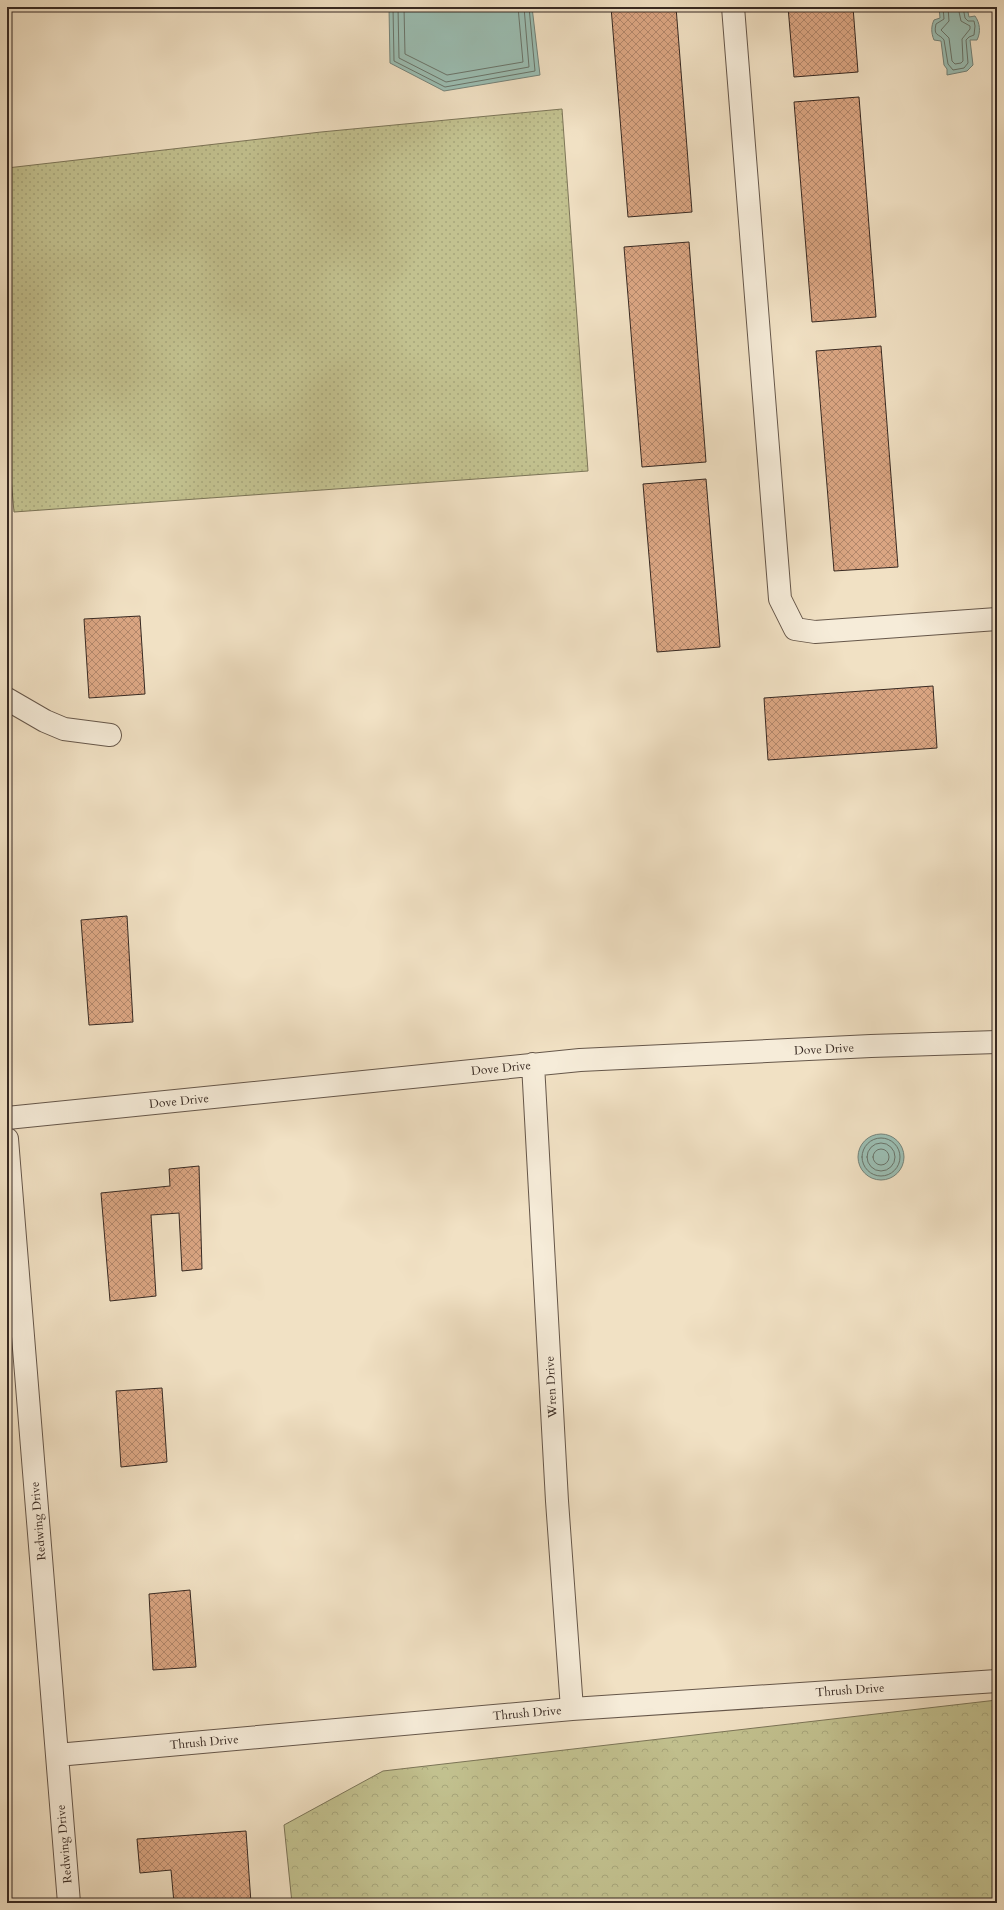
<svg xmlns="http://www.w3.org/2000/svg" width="1004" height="1910" font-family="Cardo,serif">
	<defs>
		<pattern id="grass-dots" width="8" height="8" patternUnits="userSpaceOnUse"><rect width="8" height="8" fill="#c2c18f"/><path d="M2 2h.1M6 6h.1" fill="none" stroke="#a7a67b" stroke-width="1.8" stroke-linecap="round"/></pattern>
		<pattern id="forest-crowns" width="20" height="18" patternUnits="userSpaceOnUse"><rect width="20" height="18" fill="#c2c18f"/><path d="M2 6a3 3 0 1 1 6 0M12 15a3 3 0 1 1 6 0" fill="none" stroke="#a7a67b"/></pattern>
		<pattern id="building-cross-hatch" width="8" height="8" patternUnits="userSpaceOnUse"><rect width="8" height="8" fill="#dba683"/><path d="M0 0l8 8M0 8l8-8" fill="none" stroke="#b2876b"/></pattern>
	</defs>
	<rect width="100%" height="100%" fill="#f1e1c4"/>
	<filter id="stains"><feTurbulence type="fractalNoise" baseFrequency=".005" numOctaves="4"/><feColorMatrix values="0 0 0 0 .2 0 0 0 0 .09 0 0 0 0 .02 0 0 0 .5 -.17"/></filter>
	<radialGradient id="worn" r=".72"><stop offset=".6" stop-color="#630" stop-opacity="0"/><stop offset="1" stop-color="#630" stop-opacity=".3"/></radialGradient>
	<path fill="url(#grass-dots)" stroke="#7c7558" d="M562 109 588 471 14 512 7 432V168L321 132Z"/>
	<path fill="url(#forest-crowns)" stroke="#7c7558" d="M997 1700V1903H292L284 1825 383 1771Z"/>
	<path fill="#9bbeb3" stroke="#738279" d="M389 7H532L540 75 444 91 390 63Z
		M939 7H967L969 17 975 16C980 23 981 32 977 40H970L973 65 967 71 947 75V69L944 65 941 41 934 40C931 33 931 26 934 20L940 18Z
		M858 1157a23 23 0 1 1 46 0a23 23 0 1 1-46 0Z"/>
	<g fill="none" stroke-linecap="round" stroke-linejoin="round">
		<path stroke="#69746a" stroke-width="1" d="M393 7 394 61 445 87 535 71 529 7
			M398 7 399 58 446 82 529 67 524 7
			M404 7 405 54 447 75 523 62 518 7
			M943 7 944 19 936 24C933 37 939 33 944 40L948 64 953 70 964 68 968 63 966 40 969 37 974 35 975 26 974 21H968L965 18 963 7
			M948 7 949 21 941 30 949 38 952 61 955 64 961 63 963 61 962 39 970 29V26L961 21 958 7
			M862 1157a19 19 0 1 1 38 0a19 19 0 1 1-38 0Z
			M867 1157a14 14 0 1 1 28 0a14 14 0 1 1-28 0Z
			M873 1157a8 8 0 1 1 16 0a8 8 0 1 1-16 0Z"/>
	</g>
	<path fill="url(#building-cross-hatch)" stroke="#372922" d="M611 7H676L692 212 628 217Z
		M788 7H853L858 72 794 77Z
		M859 97 876 317 812 322 794 102Z
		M689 242 706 462 642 467 624 247Z
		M881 346 898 567 834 571 816 351Z
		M706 479 720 647 657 652 643 484Z
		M140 616 145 694 89 698 84 619Z
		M933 686 937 748 768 760 764 698Z
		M127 916 133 1022 89 1025 81 920Z
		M199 1166 202 1269 182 1271 179 1213 151 1215 156 1296 110 1301 101 1193 170 1186 169 1169Z
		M162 1388 167 1462 121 1467 116 1391Z
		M190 1590 196 1667 153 1670 149 1594Z
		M246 1831 251 1903H174L171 1870 140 1873 137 1839Z"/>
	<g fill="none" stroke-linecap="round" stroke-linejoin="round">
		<defs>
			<path id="minor" d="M733 7 780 599 795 629 815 632 997 619
				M7 699 45 721 64 729 110 735
				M533 1064 557 1501 572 1709
				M7 1118 580 1060 871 1046 997 1042
				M7 1139 69 1903
				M57 1755 572 1709 997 1681"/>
		</defs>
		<use href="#minor" stroke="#66574a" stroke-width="24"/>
		<use href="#minor" stroke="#f6ecd9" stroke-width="22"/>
	</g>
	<g text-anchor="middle" stroke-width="3" stroke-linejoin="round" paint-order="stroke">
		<g font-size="12" fill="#372922" stroke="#f6ecd9">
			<text transform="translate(824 1049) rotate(-3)" y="4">Dove Drive</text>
			<text transform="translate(501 1068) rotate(-6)" y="4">Dove Drive</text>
			<text transform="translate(179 1101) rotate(-6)" y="4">Dove Drive</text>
			<text transform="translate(551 1387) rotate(-93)" y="4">Wren Drive</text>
			<text transform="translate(38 1521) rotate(-95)" y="4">Redwing Drive</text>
			<text transform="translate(850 1690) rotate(-4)" y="4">Thrush Drive</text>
			<text transform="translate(527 1713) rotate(-5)" y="4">Thrush Drive</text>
			<text transform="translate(204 1742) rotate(-5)" y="4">Thrush Drive</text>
			<text transform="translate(64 1844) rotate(-95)" y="4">Redwing Drive</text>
		</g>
	</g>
	<rect width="1004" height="1910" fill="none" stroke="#f1e1c4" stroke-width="24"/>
	<rect x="8" y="8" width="988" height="1894" fill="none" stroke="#372922" stroke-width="2"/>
	<rect x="12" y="12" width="980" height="1886" fill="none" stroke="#372922"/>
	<rect width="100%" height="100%" filter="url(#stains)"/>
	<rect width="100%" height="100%" fill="url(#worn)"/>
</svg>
